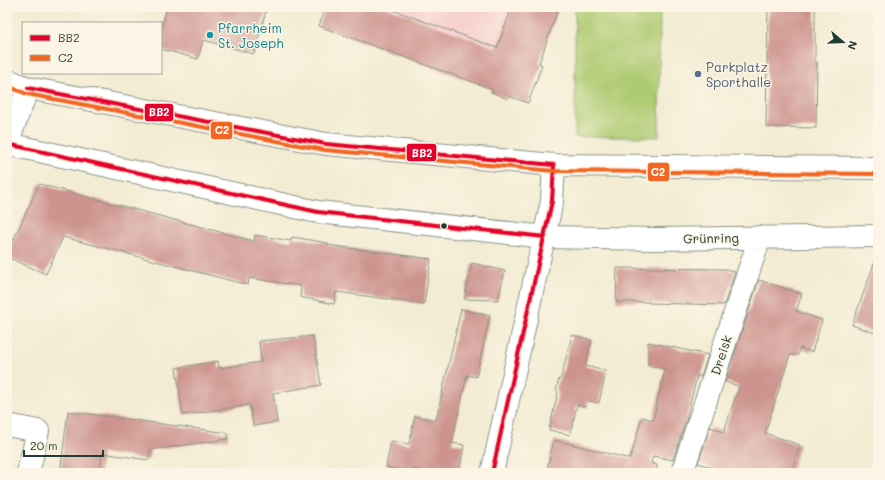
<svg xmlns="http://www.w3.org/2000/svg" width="885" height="480" font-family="Mali,sans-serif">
	<rect width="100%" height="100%" fill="#fcf5e5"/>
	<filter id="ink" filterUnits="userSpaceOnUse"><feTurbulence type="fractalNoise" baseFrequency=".025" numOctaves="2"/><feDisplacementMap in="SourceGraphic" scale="8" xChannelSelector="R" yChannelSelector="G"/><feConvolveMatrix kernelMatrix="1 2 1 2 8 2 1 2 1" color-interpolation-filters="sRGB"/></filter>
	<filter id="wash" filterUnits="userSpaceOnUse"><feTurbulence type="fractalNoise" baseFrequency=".012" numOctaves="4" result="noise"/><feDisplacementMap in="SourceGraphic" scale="16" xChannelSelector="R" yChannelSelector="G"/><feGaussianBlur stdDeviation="0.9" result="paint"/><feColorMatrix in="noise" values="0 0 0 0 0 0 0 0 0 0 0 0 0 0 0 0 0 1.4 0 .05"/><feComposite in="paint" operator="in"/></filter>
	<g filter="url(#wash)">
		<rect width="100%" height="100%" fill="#f3ecd3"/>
		<path fill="#f7d0cf" d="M385 7H512L497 48Z"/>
		<path fill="#afcb72" stroke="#678453" d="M575 7H660L659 137H575Z"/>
		<g id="blocks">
			<path fill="#cd948f" d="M167 7H267L254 54 203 40 198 59 161 49V30Z
				M326 7H385L497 48 512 7H559L539 63 542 65 528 103 509 96 508 99 491 92 492 89 319 26Z
				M768 7H815V62H817L816 128 766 127Z
				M39 184 254 241 255 235 291 241 292 237 328 243 327 245 431 259 424 304 336 292 334 304 300 297 301 286 249 278 248 285 63 237 46 274 7 257V254Z
				M875 261H878V334L852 325Z
				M472 263 505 271 498 300 464 299Z
				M617 268 726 269 735 272 724 305 649 303V302H616Z
				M759 280 802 294 796 311 822 320 812 352 800 348 798 355H790L765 433 800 445 791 473H727L698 463 710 427 724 432 739 386 725 382Z
				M461 309 490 316 476 377 467 375 452 443 464 445 459 473H434L412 469 411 472 386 467 391 441 409 444 415 416 436 420Z
				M572 335 592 340 585 366 606 371 599 403 588 401 586 407 577 405 570 435 549 430 558 392 556 390 559 379 561 378Z
				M313 336 321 385 273 393 277 422 253 426 250 405 183 415 176 368 218 361 219 368 261 362 259 341Z
				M648 342 708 355 701 377 697 376 686 420 673 460 653 456 651 463 657 465 656 473H546L554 440 630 459 642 417 653 420 665 369 648 365Z
				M68 411 228 433V439L150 450 149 460 102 453 100 473H60Z"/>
		</g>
	</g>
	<g filter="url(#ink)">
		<use href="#blocks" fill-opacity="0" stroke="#899484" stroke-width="1"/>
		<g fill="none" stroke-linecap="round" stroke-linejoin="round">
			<defs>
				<path id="street" d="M7 80 28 88 326 144 554 165 878 168
					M7 143 28 88
					M7 144 318 212 545 237 655 239 878 236
					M7 425 38 431 28 473
					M492 473 552 201 554 165
					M682 473 760 237"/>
			</defs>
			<use href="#street" stroke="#899484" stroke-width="24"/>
			<use href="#street" stroke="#fff" stroke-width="22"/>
			<defs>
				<path id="bus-1" d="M28 88 326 144 554 165
					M7 144 318 212 545 237
					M492 473 552 201 554 165"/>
				<path id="bus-2" d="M7 86 27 94 325 150 554 171 878 174"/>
			</defs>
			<use href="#bus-1" stroke="#fcf5e5" stroke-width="7"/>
			<use href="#bus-2" stroke="#fcf5e5" stroke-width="7"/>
			<use href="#bus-1" stroke="#e4002b" stroke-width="4"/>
			<use href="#bus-2" stroke="#f26522" stroke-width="4"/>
		</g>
	</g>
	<circle fill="#0f9aa8" stroke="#fcf5e5" stroke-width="1.5" cx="210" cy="35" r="4"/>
	<circle fill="#5c6f8a" stroke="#fcf5e5" stroke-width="1.5" cx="698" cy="74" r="4"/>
	<circle fill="#1f3d34" stroke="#fcf5e5" stroke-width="1.5" cx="444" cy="226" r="3.5"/>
	<g text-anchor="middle" stroke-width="3" stroke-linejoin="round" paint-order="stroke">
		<g font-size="13" fill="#0d838f" stroke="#fcf5e5" text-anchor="start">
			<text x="218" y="33">Pfarrheim<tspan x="218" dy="15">St. Joseph</tspan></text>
		</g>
		<g font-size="13" fill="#4e5e75" stroke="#fcf5e5" text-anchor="start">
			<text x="706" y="72">Parkplatz<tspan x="706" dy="15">Sporthalle</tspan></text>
		</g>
		<g font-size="13" fill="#1f3d34" stroke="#fcf5e5">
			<text transform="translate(711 238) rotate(-1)" y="5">Grünring</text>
			<text transform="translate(721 355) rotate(-72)" y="5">Dreisk</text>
		</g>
	</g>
	<g stroke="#fcf5e5" stroke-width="1.5">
		<rect x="144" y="103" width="30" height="19" rx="4" fill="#e4002b"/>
		<rect x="210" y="121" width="23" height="19" rx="4" fill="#f26522"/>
		<rect x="406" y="143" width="31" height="19" rx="4" fill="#e4002b"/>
		<rect x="647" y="162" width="23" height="20" rx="4" fill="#f26522"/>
	</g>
	<g font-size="11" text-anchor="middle" font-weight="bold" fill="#fff">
		<text x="159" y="116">BB2</text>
		<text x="222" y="134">C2</text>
		<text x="422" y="157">BB2</text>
		<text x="658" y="176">C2</text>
	</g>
	<rect width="885" height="480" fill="none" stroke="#fcf5e5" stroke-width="24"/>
	<rect x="22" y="22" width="140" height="52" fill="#fcf5e5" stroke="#a4ab9e"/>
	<rect x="30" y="35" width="20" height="6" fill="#e4002b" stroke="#a4ab9e"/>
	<text x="58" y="42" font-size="12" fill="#1f3d34">BB2</text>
	<rect x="30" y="55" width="20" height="6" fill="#f26522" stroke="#a4ab9e"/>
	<text x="58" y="62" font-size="12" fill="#1f3d34">C2</text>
	<g transform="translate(843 42) rotate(109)" stroke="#fcf5e5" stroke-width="3" paint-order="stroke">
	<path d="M0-3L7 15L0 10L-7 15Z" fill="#1f3d34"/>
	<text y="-6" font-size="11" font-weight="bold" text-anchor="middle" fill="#1f3d34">N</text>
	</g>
	<path d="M24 450v6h79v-6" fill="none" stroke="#1f3d34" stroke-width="2"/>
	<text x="30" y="450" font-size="12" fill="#1f3d34" stroke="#fcf5e5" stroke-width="3" paint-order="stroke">20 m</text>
</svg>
